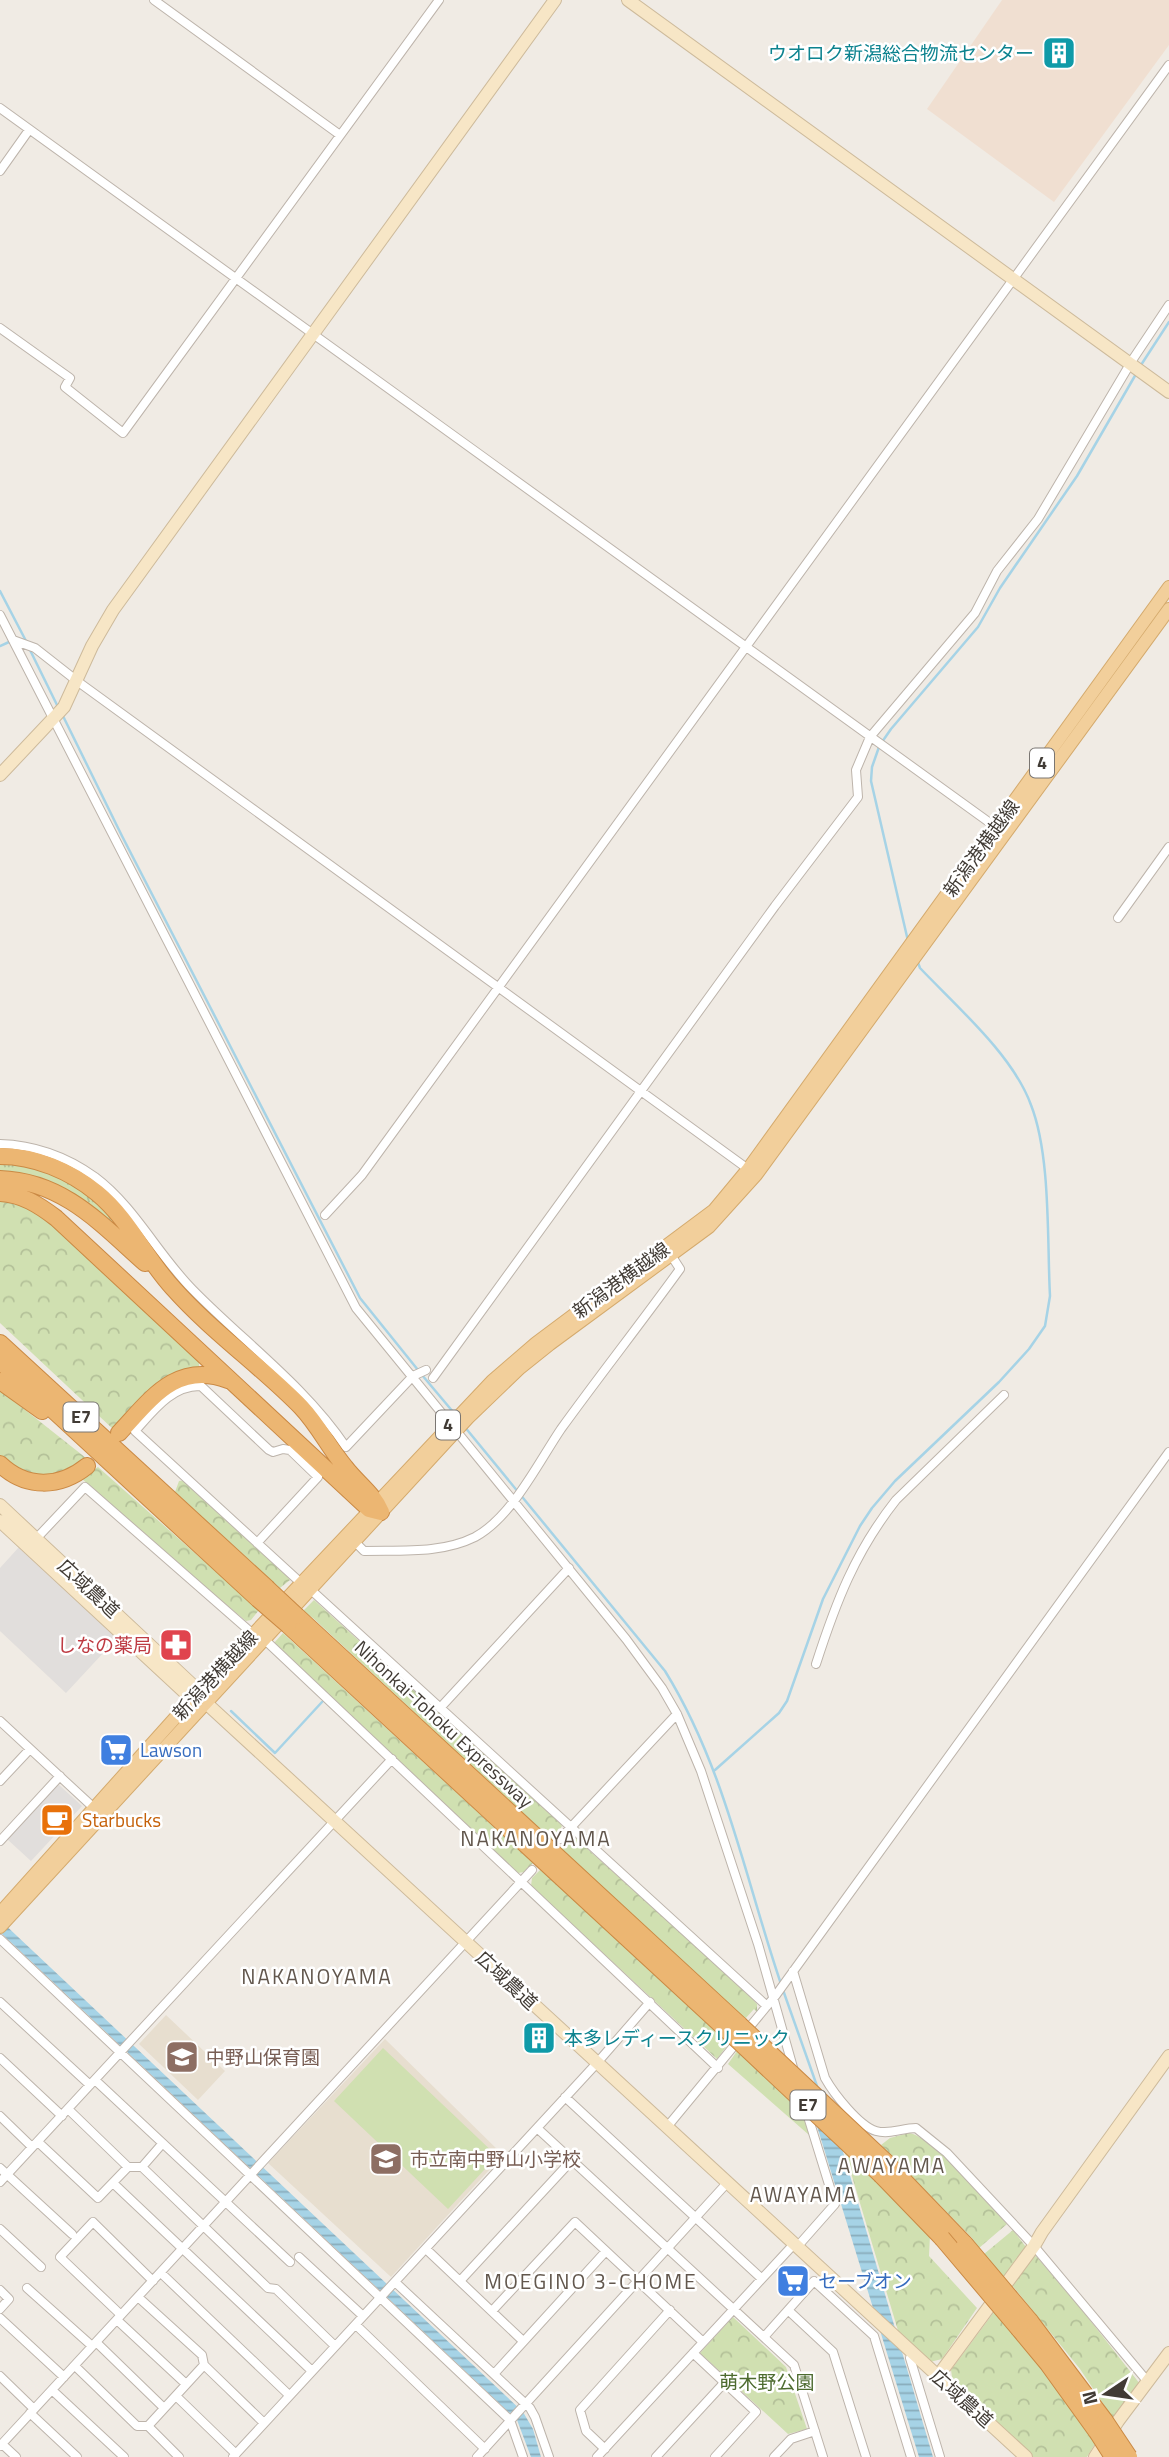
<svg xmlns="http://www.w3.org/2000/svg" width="1169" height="2457" font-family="'Titillium Web','Noto Sans JP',sans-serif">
	<defs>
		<pattern id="grass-tufts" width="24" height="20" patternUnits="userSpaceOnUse" patternTransform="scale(1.75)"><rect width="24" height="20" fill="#d0e0b1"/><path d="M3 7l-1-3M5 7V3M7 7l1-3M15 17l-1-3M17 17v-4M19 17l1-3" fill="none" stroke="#b4c199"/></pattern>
		<pattern id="forest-crowns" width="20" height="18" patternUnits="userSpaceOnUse" patternTransform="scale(1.75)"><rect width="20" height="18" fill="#d0e0b1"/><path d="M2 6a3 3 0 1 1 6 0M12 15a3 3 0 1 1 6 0" fill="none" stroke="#b4c199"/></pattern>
		<pattern id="water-rules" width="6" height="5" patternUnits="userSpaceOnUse" patternTransform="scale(1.75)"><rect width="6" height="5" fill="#a6d3e6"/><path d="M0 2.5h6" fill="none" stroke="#89acbb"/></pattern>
	</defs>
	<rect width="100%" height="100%" fill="#f0ebe4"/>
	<path fill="#f0dfd1" d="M1002 0H1169V45L1054 202 927 109Z"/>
	<path fill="#e7decf" d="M166 2015 225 2071 198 2100 139 2044Z
		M385 2039 503 2155 391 2277 268 2163Z"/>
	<path fill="url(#grass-tufts)" d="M0 1161 30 1163 88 1189 132 1242 82 1202 0 1174Z"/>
	<path fill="url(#forest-crowns)" d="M0 1198 34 1208 199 1358V1368H190L114 1430 0 1323Z
		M0 1390 86 1458C50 1485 37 1478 0 1459Z
		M98 1467 259 1610 251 1620 246 1621 171 1559 81 1478Z
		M186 1480 278 1565 290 1580 280 1588 175 1492 179 1481Z
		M314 1600 560 1823 562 1826 553 1841 313 1618 303 1611Z
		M283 1633 533 1863 524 1872 518 1873 274 1643Z
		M574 1837 743 1988 757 2004V2012L754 2009 745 2019 560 1848Z
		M541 1869 729 2043 717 2059 531 1886 532 1878Z
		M737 2051 789 2097 802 2111 809 2135 728 2064Z
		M909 2133C932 2136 990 2204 1007 2224L979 2248 972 2238 881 2145 890 2138Z
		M843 2146 930 2235 929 2256 977 2308 942 2359 930 2362 899 2334Z
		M1013 2230 1026 2247 1005 2278 984 2254Z
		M1036 2256 1082 2310 1140 2384 1114 2420 1080 2369 1012 2285 1031 2258Z
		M994 2312 1015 2332 1096 2442 1087 2457H1033L953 2383 951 2370Z
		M733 2317 786 2367 807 2429 788 2434 700 2353Z"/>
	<path fill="#d0e0b1" d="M383 2048 497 2156 448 2209 334 2101Z"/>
	<path fill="#e1dedc" d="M20 1546 118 1637 66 1693 0 1631V1568Z
		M58 1784 82 1806 70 1819 56 1807 44 1820 57 1833 31 1861 7 1839Z"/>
	<path fill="url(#water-rules)" d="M0 1920 523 2412 533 2429 541 2457H531L517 2420 0 1932Z
		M816 2123 841 2145 933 2457H919Z"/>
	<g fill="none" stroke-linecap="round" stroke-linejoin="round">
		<path stroke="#a6d3e6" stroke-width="2.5" d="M1141 365 1169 322
			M0 591 26 641
			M0 646 9 642
			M30 650 58 707
			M63 716 122 836 360 1298 418 1370
			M882 742 891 729 978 627 1000 588 1077 476 1136 374
			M879 747 872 767 871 781 908 941
			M422 1375 454 1413
			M464 1426 665 1671C725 1768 745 1878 781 1984
			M231 1711 275 1753 322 1702
			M715 1770 779 1713 787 1701 823 1599 860 1526 872 1508 895 1481 999 1382 1029 1349 1045 1326 1050 1296C1047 1241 1051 1156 1031 1105 1013 1055 956 1006 920 968L917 960
			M783 1990 817 2086"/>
		<defs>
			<path id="street" d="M154 0 340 135
				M0 108 997 828
				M0 171 29 130
				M0 328 70 378 65 387 123 433 439 0
				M0 615 356 1308 626 1639 662 1688 677 1714 701 1771 758 1944 794 2071
				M13 640 35 648 77 681 748 1169
				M1118 918 1169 847
				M0 1144C34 1145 67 1157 95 1177 135 1207 158 1255 193 1290 244 1342 305 1386 346 1447L413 1376 426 1370
				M325 1215 362 1175 1169 65
				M433 1378 775 906 858 797 856 770 870 737 975 613 997 571 1038 519 1133 359 1169 305
				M354 1541 364 1551C401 1550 441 1554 475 1537 512 1517 538 1463 561 1429 600 1375 641 1323 680 1269L671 1255
				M33 1542 85 1487 253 1634
				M257 1543 318 1477 290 1450 283 1449 273 1452 269 1450 201 1386C172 1385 153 1411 135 1431L301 1583
				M310 1589 767 2006
				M264 1639 718 2068
				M816 1664C836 1602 855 1552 896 1500L1004 1395
				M440 1708 569 1568
				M0 1721 94 1808
				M0 1781 30 1749
				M560 1839 677 1714
				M0 1841 60 1776
				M0 1939 510 2420 523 2457
				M793 1971 825 2078C834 2094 859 2126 876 2131 890 2135 902 2128 916 2128L947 2153 1034 2246 1148 2382
				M0 2002 90 2085
				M0 2058 62 2116
				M95 2080 290 2262
				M565 2097 761 2278
				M0 2116 32 2147
				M667 2127 776 1995 1169 1452
				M537 2128 794 2365 823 2457
				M38 2142 98 2198 128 2167 68 2109
				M128 2167H142L268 2288 276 2289 335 2346
				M142 2167 162 2144
				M0 2168 72 2234
				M0 2182 392 1759
				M113 2183 312 2371
				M0 2229 41 2267
				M797 2247 835 2204 806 2110
				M426 2249 523 2341
				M299 2257 363 2316
				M161 2273 289 2395
				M460 2281 572 2160
				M395 2282 530 2408 535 2417 549 2457
				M27 2288 92 2346
				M0 2290 9 2299 0 2309
				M138 2297 202 2355 204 2365 264 2423
				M492 2311 575 2222 703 2342
				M789 2311 833 2352 866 2457
				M121 2315 60 2257 93 2222 153 2281
				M0 2318 64 2377
				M117 2320 186 2384
				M356 2325 485 2449
				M764 2337 814 2281 874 2336 911 2457
				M96 2342 164 2408
				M693 2353 756 2412 715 2457
				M910 2358 940 2457
				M75 2366 137 2426H148L179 2457
				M494 2374 606 2251
				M0 2376 34 2409
				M52 2390 124 2457
				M176 2396 236 2454
				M30 2413 77 2457
				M148 2426 204 2365
				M2 2444 16 2457
				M0 2446 532 1870
				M605 2449 586 2431 580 2410 670 2310
				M233 2457 597 2063 650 2002
				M477 2457 727 2183
				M597 2457 794 2244
				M656 2457 724 2383
				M774 2457 791 2439 815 2431"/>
			<path id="secondary" d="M628 0 1169 392
				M0 775 64 707 92 646 113 610 555 0
				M0 1505 200 1692 205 1702 1026 2457
				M0 1521 192 1699 201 1701
				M938 2376 1034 2246 1042 2232 1169 2056
				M1095 2457 1118 2421 1169 2353"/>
			<path id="primary" d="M0 1913 192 1699 492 1381 536 1343 714 1210 748 1169 1169 587
				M0 1927 468 1418 520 1368 550 1344 709 1227 756 1175 1169 609"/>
			<path id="highway" d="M0 1156C35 1156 70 1171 97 1193 129 1219 146 1259 173 1288 212 1332 261 1366 301 1407 319 1426 329 1448 345 1467 357 1483 374 1494 381 1512L369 1509 56 1218C39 1205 22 1194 0 1193
				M0 1179C63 1181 101 1224 145 1263
				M0 1343 267 1588
				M0 1361 258 1599
				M0 1381 42 1411
				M119 1433C151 1399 176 1361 228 1380
				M0 1464C26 1489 60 1488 87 1466
				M297 1616 740 2025
				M288 1625 733 2036
				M885 2161 965 2244
				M881 2175 942 2238
				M1030 2321 1105 2421
				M1019 2329 1048 2364 1097 2432"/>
		</defs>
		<use href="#street" stroke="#bdb4ab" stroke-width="10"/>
		<use href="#secondary" stroke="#cdba9b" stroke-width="14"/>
		<use href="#primary" stroke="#d4aa6d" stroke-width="14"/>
		<use href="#highway" stroke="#ca8944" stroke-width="18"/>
		<use href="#street" stroke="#fff" stroke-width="8"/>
		<use href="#secondary" stroke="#f7e6c6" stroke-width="12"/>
		<use href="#primary" stroke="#f2cf9b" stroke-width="12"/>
		<use href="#highway" stroke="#ecb672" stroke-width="16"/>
		<defs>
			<path id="highway-bridge" d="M267 1588 297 1616
				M258 1599 288 1625
				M740 2025 885 2161
				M733 2036 881 2175
				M942 2238 1019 2329
				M965 2244 1030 2321
				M1105 2421 1129 2457
				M1097 2432 1113 2457"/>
		</defs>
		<use href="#highway-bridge" stroke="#ca8944" stroke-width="18" stroke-linecap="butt"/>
		<use href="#highway-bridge" stroke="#ecb672" stroke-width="16"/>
	</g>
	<defs>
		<symbol id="building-square" viewBox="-11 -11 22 22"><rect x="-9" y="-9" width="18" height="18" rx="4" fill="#0f9aa8" stroke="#fff"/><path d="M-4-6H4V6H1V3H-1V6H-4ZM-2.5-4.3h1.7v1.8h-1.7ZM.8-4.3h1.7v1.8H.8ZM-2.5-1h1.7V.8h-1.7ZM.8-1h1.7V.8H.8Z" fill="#fff"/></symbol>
		<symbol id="pharmacy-square" viewBox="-11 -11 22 22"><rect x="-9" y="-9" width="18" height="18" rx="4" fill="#e0444e" stroke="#fff"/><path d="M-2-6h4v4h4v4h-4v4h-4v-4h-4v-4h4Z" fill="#fff"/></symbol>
		<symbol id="supermarket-square" viewBox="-11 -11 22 22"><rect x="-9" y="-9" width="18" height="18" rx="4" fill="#3f7fe0" stroke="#fff"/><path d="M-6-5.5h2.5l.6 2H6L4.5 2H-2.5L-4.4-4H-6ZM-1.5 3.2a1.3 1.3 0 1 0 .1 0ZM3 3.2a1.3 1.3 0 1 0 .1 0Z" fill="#fff"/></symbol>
		<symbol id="cafe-square" viewBox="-11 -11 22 22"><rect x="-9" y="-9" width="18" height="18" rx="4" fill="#e8710a" stroke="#fff"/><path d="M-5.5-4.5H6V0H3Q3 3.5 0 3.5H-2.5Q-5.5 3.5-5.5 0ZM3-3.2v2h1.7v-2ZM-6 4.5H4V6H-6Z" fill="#fff"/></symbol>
		<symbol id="school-square" viewBox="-11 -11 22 22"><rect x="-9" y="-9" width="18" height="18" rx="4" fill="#8d6e63" stroke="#fff"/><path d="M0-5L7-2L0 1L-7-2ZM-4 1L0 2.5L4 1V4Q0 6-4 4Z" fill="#fff"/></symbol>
	</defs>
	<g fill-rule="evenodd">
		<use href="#building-square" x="1040" y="34" width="38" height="38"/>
		<use href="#pharmacy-square" x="157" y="1626" width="38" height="38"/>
		<use href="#supermarket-square" x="97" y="1731" width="38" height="38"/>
		<use href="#cafe-square" x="38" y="1801" width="38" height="38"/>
		<use href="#building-square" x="520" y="2019" width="38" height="38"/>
		<use href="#school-square" x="163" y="2038" width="38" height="38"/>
		<use href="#school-square" x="367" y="2140" width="38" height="38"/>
		<use href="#supermarket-square" x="774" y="2262" width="38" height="38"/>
	</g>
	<g text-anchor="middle" stroke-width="5" stroke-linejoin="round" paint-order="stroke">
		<g fill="#fff" stroke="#7a7672" stroke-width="2">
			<rect x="1030" y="748.5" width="24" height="29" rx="5"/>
			<rect x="63.5" y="1402.5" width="35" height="29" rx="5"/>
			<rect x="436" y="1410.5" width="24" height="29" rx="5"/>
			<rect x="790.5" y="2090.5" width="35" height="29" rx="5"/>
		</g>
		<g font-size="18" font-weight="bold" fill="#413b35">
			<text x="1042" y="769">4</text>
			<text x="81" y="1423">E7</text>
			<text x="448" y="1431">4</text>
			<text x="808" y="2111">E7</text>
		</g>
		<g font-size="19" fill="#0d838f" stroke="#fff" text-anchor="end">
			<text x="1034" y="60">ウオロク新潟総合物流センター</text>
			<text x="564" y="2045" text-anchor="start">本多レディースクリニック</text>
		</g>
		<g font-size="19" fill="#413b35" stroke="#fff">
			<text transform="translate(981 848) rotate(-54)" y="7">新潟港横越線</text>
			<text transform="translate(621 1280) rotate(-36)" y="7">新潟港横越線</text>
			<text transform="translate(89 1588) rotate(43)" y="7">広域農道</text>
			<text transform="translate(215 1675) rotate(-47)" y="7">新潟港横越線</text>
			<text transform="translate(444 1724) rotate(43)" y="7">Nihonkai-Tohoku Expressway</text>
			<text transform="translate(507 1980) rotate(43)" y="7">広域農道</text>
			<text transform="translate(962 2398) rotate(42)" y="7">広域農道</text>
		</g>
		<g font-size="19" fill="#be3a42" stroke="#fff" text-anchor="end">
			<text x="152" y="1652">しなの薬局</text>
		</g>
		<g font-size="19" fill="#366cbe" stroke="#fff" text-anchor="start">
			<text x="140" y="1757">Lawson</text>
			<text x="818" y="2288">セーブオン</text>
		</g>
		<g font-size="19" fill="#c56008" stroke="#fff" text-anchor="start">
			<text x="82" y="1827">Starbucks</text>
		</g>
		<g font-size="19" fill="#785e54" stroke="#fff" text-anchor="start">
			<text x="206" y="2064">中野山保育園</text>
			<text x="410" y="2166">市立南中野山小学校</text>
		</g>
		<g font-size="19" fill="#4d6b2f" stroke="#fff">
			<text x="767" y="2389">萌木野公園</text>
		</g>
		<g font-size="21" letter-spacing="2" fill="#62574d" stroke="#fff">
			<text x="536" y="1846">NAKANOYAMA</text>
			<text x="317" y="1984">NAKANOYAMA</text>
			<text x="892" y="2173">AWAYAMA</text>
			<text x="804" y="2202">AWAYAMA</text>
			<text x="591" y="2289">MOEGINO 3-CHOME</text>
		</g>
	</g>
	<g transform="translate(1106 2394) rotate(257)" stroke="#ffffff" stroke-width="5" paint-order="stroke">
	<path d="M0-5L12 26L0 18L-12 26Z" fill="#413b35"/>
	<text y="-10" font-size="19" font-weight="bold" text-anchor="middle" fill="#413b35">N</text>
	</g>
</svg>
